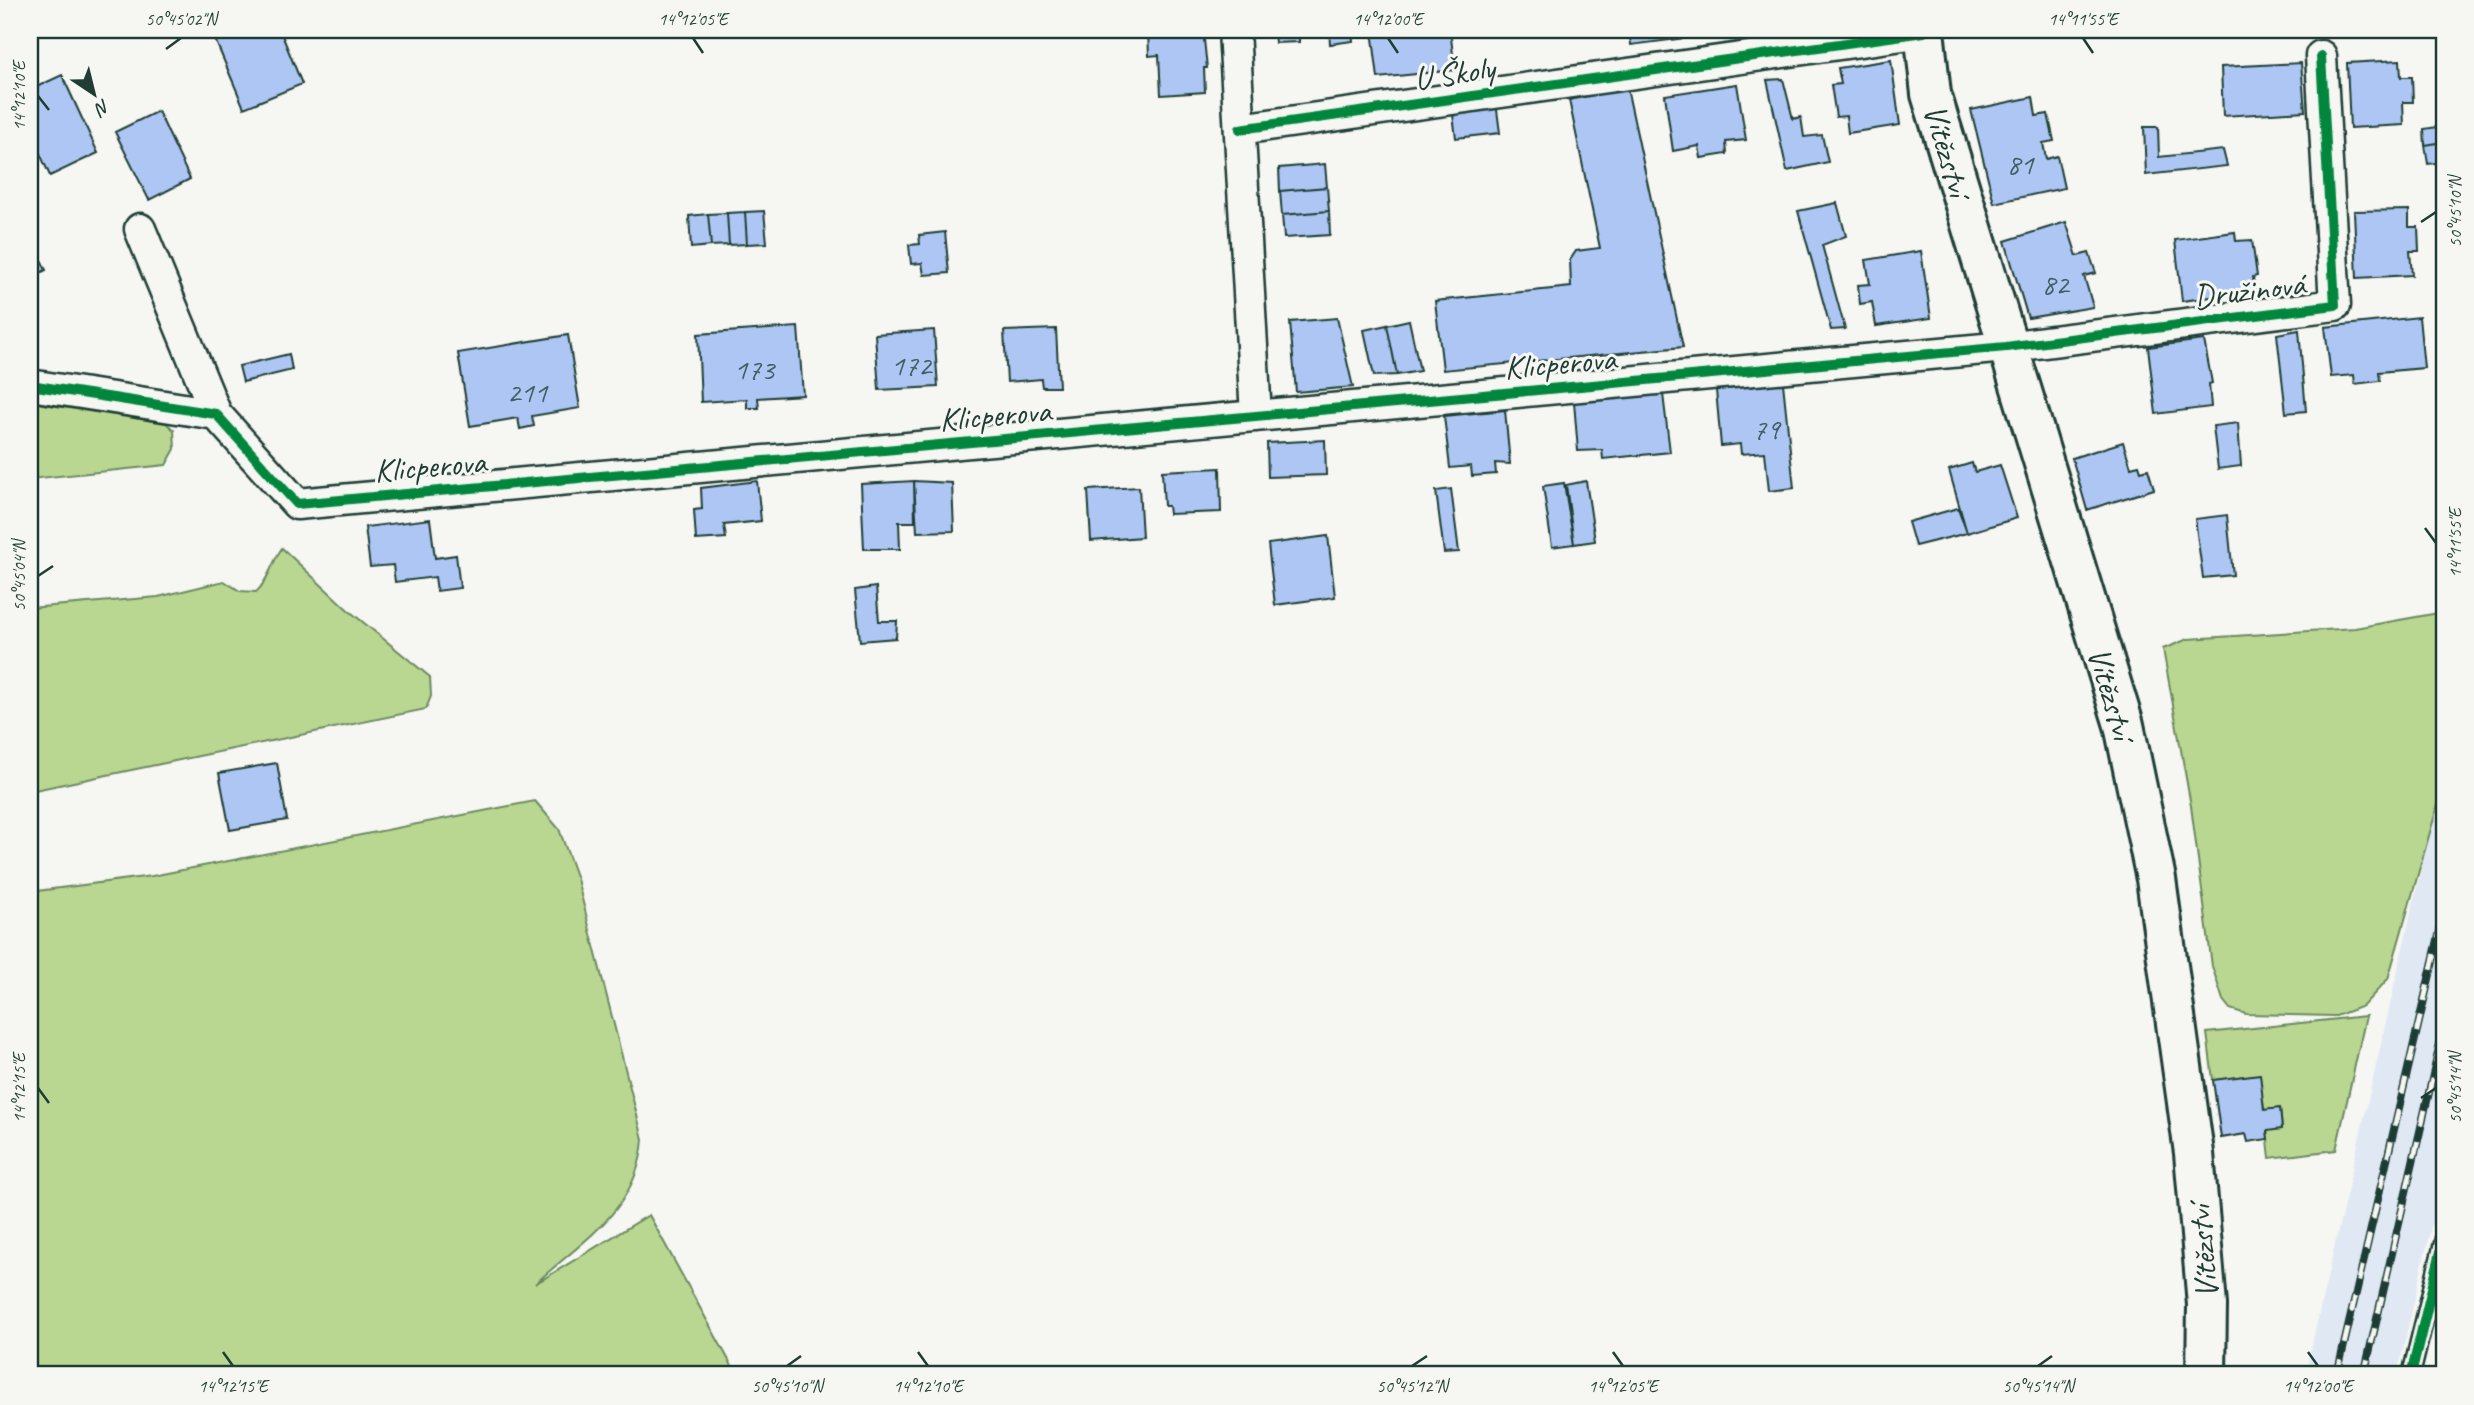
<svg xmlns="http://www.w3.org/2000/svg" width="2474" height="1405" font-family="Caveat,sans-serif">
	<rect width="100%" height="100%" fill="#f6f6f2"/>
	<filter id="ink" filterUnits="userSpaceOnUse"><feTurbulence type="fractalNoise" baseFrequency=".0143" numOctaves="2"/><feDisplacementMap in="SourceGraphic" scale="14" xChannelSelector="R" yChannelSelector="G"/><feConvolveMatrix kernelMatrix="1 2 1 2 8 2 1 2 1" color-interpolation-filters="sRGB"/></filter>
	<g filter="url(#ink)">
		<path fill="#e0e8f3" d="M2444 770V1171L2397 1375H2305Z"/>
		<path fill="#b9d790" stroke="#6c8a62" stroke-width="2" d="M30 402 166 423 174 430 175 449 166 465 30 479Z
			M282 548 347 609 430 677 431 696 426 709 30 791V608L158 597 224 581 240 591 256 592C268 582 272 562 282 548Z
			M2444 612V783L2388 979 2363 1006 2336 1016 2246 1014 2230 1009 2223 1000 2212 966 2191 806 2163 649 2188 639 2355 628Z
			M535 801 559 829 577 879 643 1139C638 1211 582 1240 535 1284L649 1215 737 1375H30V892L152 876Z
			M2366 1016 2336 1150 2270 1158 2267 1131 2282 1129 2280 1108 2264 1110 2259 1074 2213 1080 2207 1033Z"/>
		<path fill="#adc6f4" stroke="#1f3d34" stroke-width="2" d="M211 30H280L302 84 244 108Z
			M1148 30H1203L1207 68H1204L1205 92 1161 95 1159 55 1149 56Z
			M1253 30H1299V42L1275 43 1274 32 1253 33Z
			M1329 30H1352L1353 41 1330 44Z
			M1372 30H1450L1455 70 1378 78Z
			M1629 30H1717L1718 34 1631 45Z
			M1891 60 1900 125 1848 133 1846 116 1836 117 1831 85 1841 84 1838 68Z
			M2400 60 2401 77H2412L2413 102H2403L2404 125 2350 128 2347 63Z
			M2301 63 2305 111 2223 116 2221 67Z
			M62 75 98 153 50 176 38 149 30 153V90Z
			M1783 79 1793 119 1801 117 1804 137 1822 135 1828 162 1787 171 1767 80Z
			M1737 84 1746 140 1726 142 1727 154 1701 158 1699 146 1673 151 1665 95Z
			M1627 88 1683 347 1443 370 1435 301 1571 287 1570 260 1576 251 1600 248 1569 100Z
			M2033 97 2036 116 2048 114 2054 141 2043 143 2046 159 2057 156 2064 188 1994 203 1971 110Z
			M1496 102 1500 133 1456 138 1452 107Z
			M158 111 190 179 149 200 115 132Z
			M2444 126V142L2425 145 2424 129Z
			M2144 127H2158L2159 157 2223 150 2227 166 2146 175Z
			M2444 142V162L2428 164 2425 145Z
			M1325 164 1327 187 1280 191 1279 168Z
			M1327 187 1329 211 1282 215 1280 191Z
			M1837 203 1846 236 1822 245 1845 329 1831 330 1798 211Z
			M2409 210V227H2418L2419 251H2410L2412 275 2357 278 2354 211Z
			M764 211 767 243 747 244 745 212Z
			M1329 211 1330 235 1284 238 1282 215Z
			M745 212 747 244 729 245 727 213Z
			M727 213 729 245 711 246 708 214Z
			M708 214 711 246 691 248 689 216Z
			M2066 222 2077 256 2089 253 2096 273 2084 276 2093 307 2028 318 2005 241Z
			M945 232 949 273 924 275 922 263 911 264 909 245 920 244 919 235Z
			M2235 232 2236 241 2252 240 2257 276 2253 277 2255 291 2182 301 2175 240Z
			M30 237 46 270 30 278Z
			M1921 251 1931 318 1876 326 1872 302 1860 304 1858 285 1870 284 1866 260Z
			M2419 317 2424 368 2379 372 2380 381 2355 384 2354 375 2331 377 2325 327Z
			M1337 318 1353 387 1296 392 1290 322Z
			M1409 320 1420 371 1397 375 1387 325Z
			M1387 325 1397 375 1374 376 1364 330Z
			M798 327 803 395 758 398 759 408H747V399L701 402 698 334Z
			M1056 329 1059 387H1042L1041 379 1007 382 1004 331Z
			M934 330 938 387 879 390 875 334Z
			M2299 330 2306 411 2286 413 2277 334Z
			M568 335 580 408 532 416 534 426 520 429 518 418 470 426 458 353Z
			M2204 340 2212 383 2209 384 2211 407 2156 414 2148 347Z
			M289 354 292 370 243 382 239 366Z
			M1783 383 1794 488 1769 491 1765 452 1741 454 1740 444 1721 446 1716 390Z
			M1663 394 1670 452 1603 459 1602 450 1578 451 1574 402Z
			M1505 410 1510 464 1495 463 1496 474 1472 476 1471 466 1450 468 1444 416Z
			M2238 423 2241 466 2218 469 2213 426Z
			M1325 440 1326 475 1268 477 1267 443Z
			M2123 442 2131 467 2139 465 2141 471 2148 469 2154 489 2087 510 2072 458Z
			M1972 463 1975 472 2000 465 2017 518 1967 533 1949 470Z
			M1220 468 1221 512 1169 514 1168 506H1164L1162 471Z
			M757 481 761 521 724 525 726 538 696 540 694 510 702 509 701 488Z
			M914 481 952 483 954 531 917 532Z
			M914 481 915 522H899L900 549H864L861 484Z
			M1586 481 1595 541 1574 544 1566 485Z
			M1564 483 1574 544 1552 547 1543 486Z
			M1139 487 1142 537 1091 541 1088 490Z
			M1451 489 1459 552 1444 553 1436 491Z
			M1958 508 1967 533 1915 546 1908 522Z
			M2227 515 2233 575 2203 578 2195 519Z
			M430 519 435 558 456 555 460 588 437 591 435 577 395 582 393 565 370 567 365 527Z
			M1328 536 1335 597 1275 605 1268 544Z
			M876 587 879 621H897L896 638 860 641 855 590Z
			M277 763 287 820 230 830 219 773Z
			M2260 1074 2264 1110 2280 1108 2282 1129 2267 1131 2268 1139 2248 1142 2246 1134 2221 1138 2213 1080Z"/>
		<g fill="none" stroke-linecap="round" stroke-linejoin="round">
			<defs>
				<path id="lane" d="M2411 1375 2444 1239"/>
				<path id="street" d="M1234 30 1256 416
					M1240 129 1924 32
					M140 229 216 414
					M30 385 216 414 297 504 2006 347 2335 305 2321 56"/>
				<path id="secondary" d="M1924 30 1931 94 2124 725 2156 879 2194 1153 2207 1305 2206 1375"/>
			</defs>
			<use href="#lane" stroke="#1f3d34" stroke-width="21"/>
			<use href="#street" stroke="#1f3d34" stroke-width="35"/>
			<use href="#secondary" stroke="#1f3d34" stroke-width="44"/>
			<use href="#lane" stroke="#f6f6f2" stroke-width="16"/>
			<use href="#street" stroke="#f6f6f2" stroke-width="30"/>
			<use href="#secondary" stroke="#f6f6f2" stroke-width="38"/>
			<defs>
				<path id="rail" d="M2337 1375 2444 914
					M2364 1375 2444 1027"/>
			</defs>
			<use href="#rail" stroke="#1f3d34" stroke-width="8"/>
			<use href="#rail" stroke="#f6f6f2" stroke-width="5" stroke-dasharray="16" stroke-linecap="butt"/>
			<defs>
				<path id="cycleway" d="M1240 129 1924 32
					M30 385 216 414 297 504 2006 347 2335 305 2321 56
					M2411 1375 2444 1239"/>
			</defs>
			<use href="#cycleway" stroke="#f6f6f2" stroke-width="15"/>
			<use href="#cycleway" stroke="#00873e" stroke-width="10"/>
		</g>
	</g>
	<path fill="none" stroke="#1f3d34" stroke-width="2.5" d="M693 38 703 53M1388 38 1398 53M2083 38 2093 53M166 49 181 38M38 96 49 110M2421 222 2436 212M2425 528 2436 543M38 576 53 566M38 1088 49 1103M2421 1098 2436 1088M223 1352 233 1366M918 1352 928 1366M1613 1352 1623 1366M2308 1352 2318 1366M787 1366 801 1356M1412 1366 1427 1356M2038 1366 2052 1356"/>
	<g text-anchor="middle" stroke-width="6" stroke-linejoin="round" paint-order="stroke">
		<g font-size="30" fill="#425f64">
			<text x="2020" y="174">81</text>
			<text x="2055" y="294">82</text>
			<text x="911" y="375">172</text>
			<text x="754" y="379">173</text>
			<text x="527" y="402">211</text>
			<text x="1766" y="439">79</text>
		</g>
		<g font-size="33" fill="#1f3d34" stroke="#f6f6f2">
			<text transform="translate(1454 72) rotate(-8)" y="12">U Školy</text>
			<text transform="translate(1948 150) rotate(74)" y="12">Vítězství</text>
			<text transform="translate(2249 289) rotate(-7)" y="12">Družinová</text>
			<text transform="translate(1560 362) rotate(-5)" y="12">Klicperova</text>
			<text transform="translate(995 414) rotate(-5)" y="12">Klicperova</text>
			<text transform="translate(430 465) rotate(-5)" y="12">Klicperova</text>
			<text transform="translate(2112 693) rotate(74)" y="12">Vítězství</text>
			<text transform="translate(2202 1252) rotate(-95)" y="12">Vítězství</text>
		</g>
	</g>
	<rect width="2474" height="1405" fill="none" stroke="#f6f6f2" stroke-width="77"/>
	<g transform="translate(94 94) rotate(145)" stroke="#f6f6f2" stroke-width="5" paint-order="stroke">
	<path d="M0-5L12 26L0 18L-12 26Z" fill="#1f3d34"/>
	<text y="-10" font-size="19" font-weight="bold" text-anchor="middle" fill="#1f3d34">N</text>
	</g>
	<rect x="38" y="38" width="2398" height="1328" fill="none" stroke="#1f3d34" stroke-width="2.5"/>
	<g font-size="18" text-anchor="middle" fill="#1f3d34">
		<text x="181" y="25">50°45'02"N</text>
		<text x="693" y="25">14°12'05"E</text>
		<text x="1388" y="25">14°12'00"E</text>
		<text x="2083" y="25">14°11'55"E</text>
		<text transform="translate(19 96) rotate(-90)" y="6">14°12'10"E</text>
		<text transform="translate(2455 212) rotate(-90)" y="6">50°45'10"N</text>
		<text transform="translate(2455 543) rotate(-90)" y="6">14°11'55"E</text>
		<text transform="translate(19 576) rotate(-90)" y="6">50°45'04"N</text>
		<text transform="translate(2455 1088) rotate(-90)" y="6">50°45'14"N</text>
		<text transform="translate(19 1088) rotate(-90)" y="6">14°12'15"E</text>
		<text x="233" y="1392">14°12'15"E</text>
		<text x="787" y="1392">50°45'10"N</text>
		<text x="928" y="1392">14°12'10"E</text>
		<text x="1412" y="1392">50°45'12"N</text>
		<text x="1623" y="1392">14°12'05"E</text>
		<text x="2038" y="1392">50°45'14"N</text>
		<text x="2318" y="1392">14°12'00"E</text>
	</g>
</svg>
